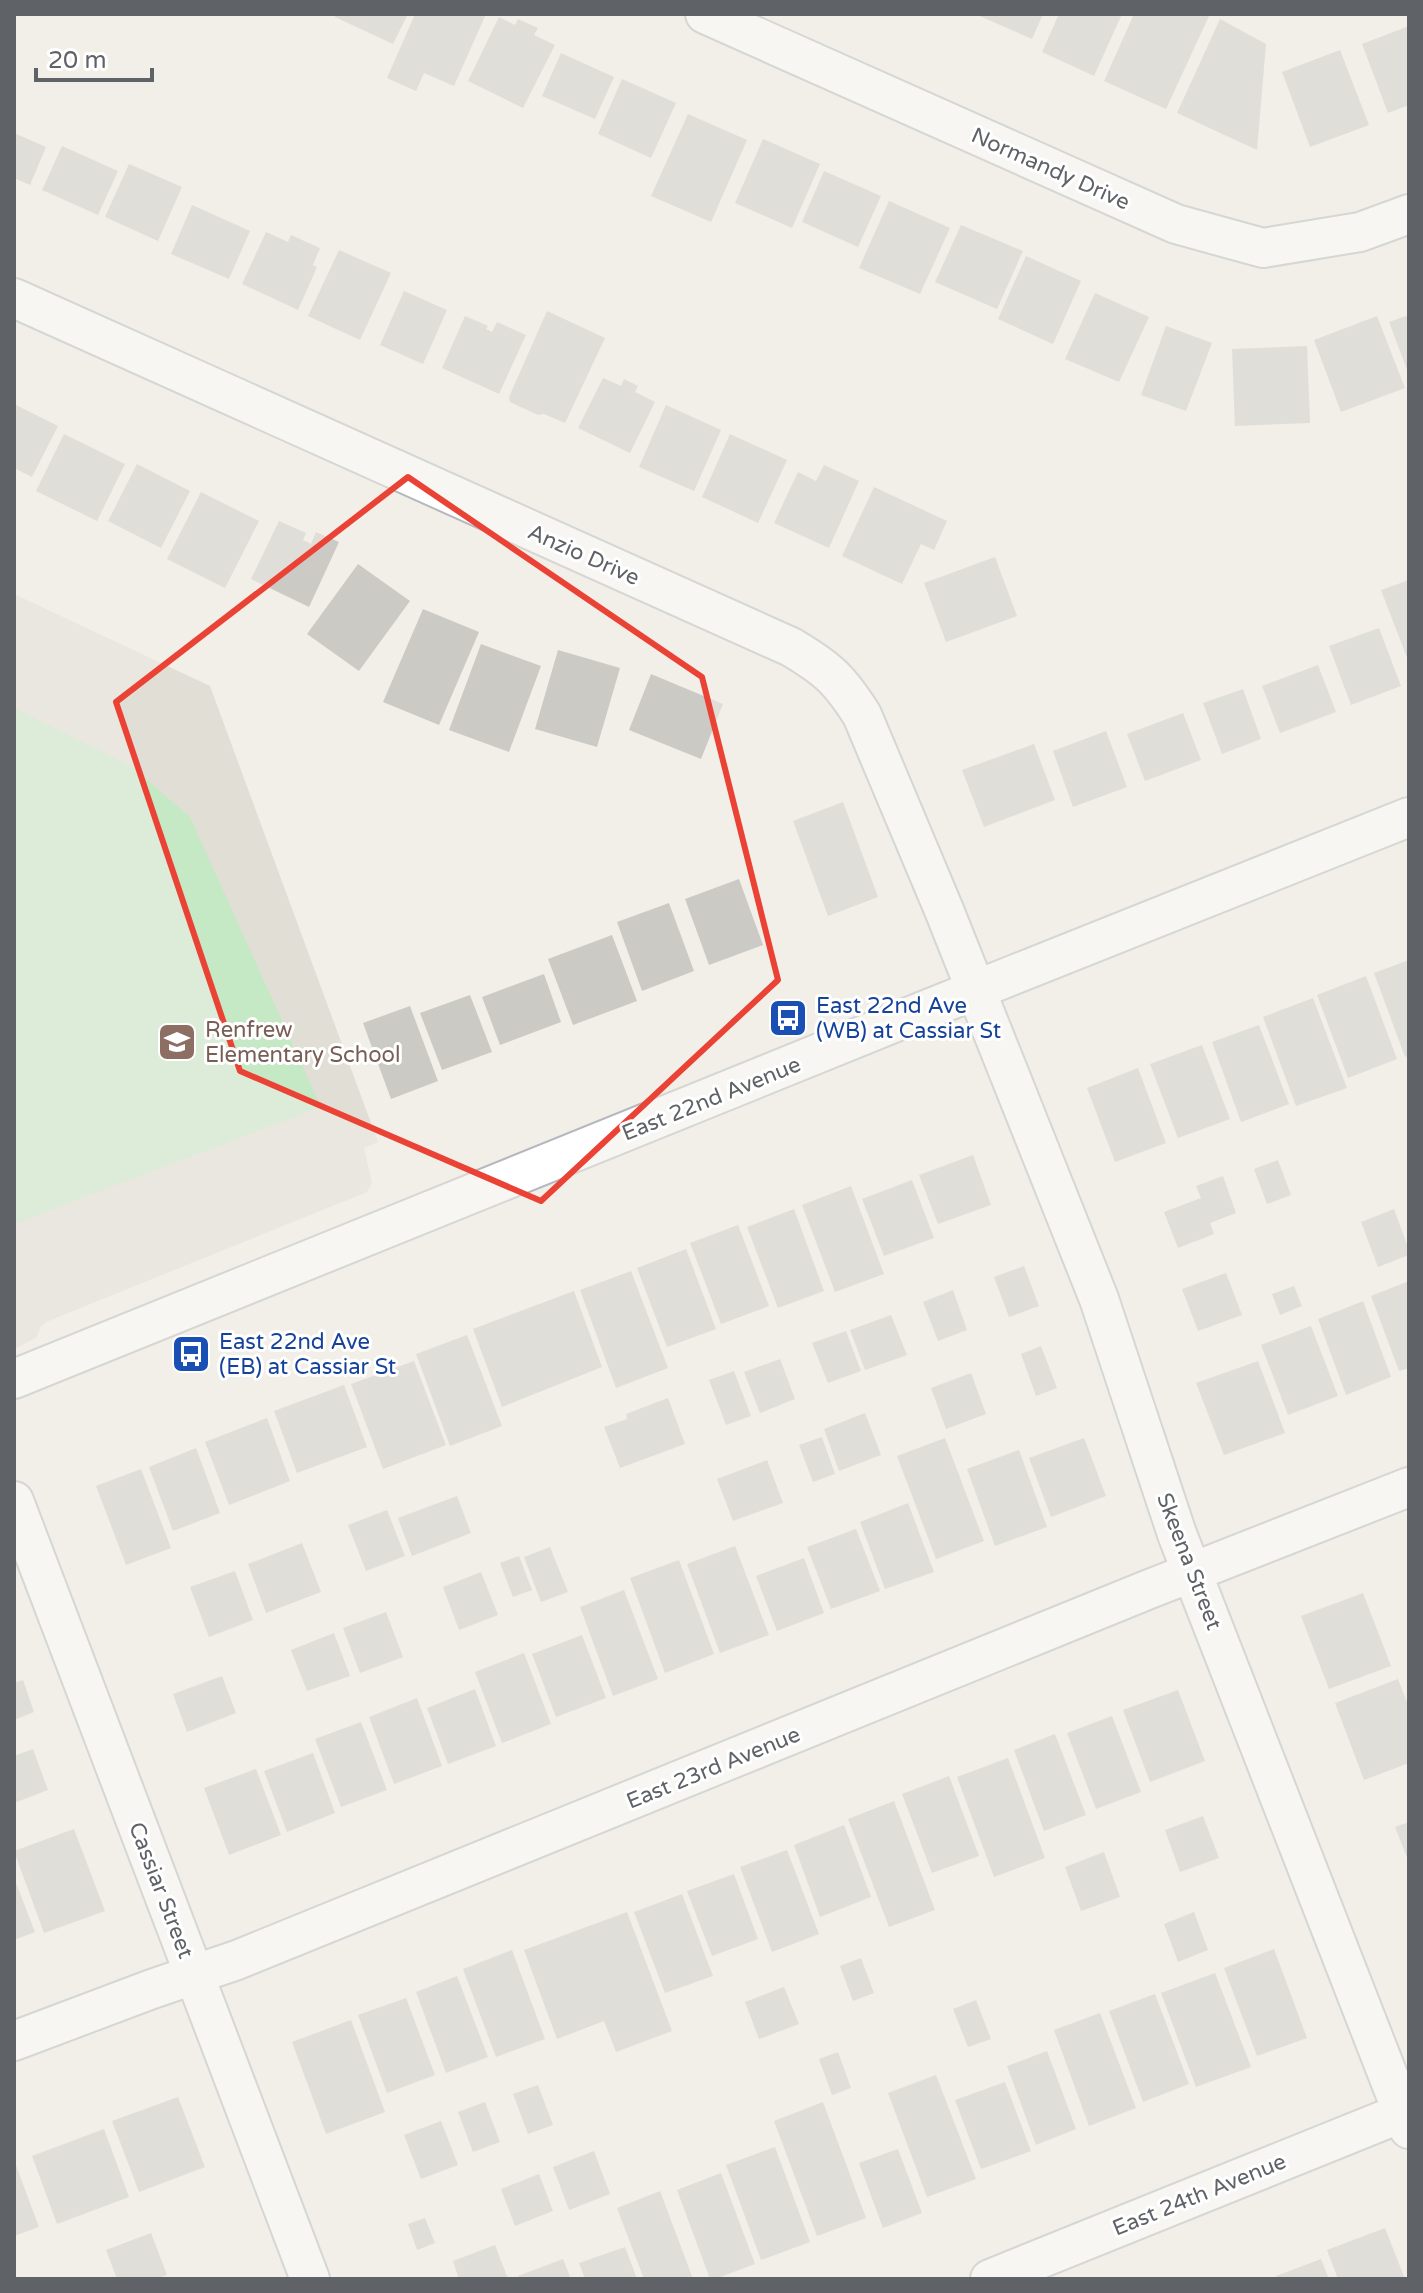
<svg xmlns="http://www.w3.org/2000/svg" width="1423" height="2293" font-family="'Varela Round',sans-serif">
	<rect width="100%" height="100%" fill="#f1efe8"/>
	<path fill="#e1ded6" d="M14 594 210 686 378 1142 364 1148 372 1183 367 1192 46 1322 41 1326 36 1338 14 1349Z"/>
	<path fill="#c5e8c5" d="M14 708 131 766 190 817 321 1107 14 1224Z"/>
	<path fill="#cccac5" d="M336 14H408L393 44 335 17Z
		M415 14H486L454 86 424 73 416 91 387 78Z
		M975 14H1043L1032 39Z
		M1059 14H1122L1094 76 1042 52Z
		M1134 14 1209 16 1166 109 1104 81Z
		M499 17 515 25 518 19 538 28 534 35 555 45 523 108 468 81Z
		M1220 19 1266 44 1257 150 1177 113Z
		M1409 26V105L1388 113 1362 44Z
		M1340 50 1369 125 1310 147 1282 72Z
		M561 53 614 77 595 119 542 96Z
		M622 79 676 103 651 158 598 134Z
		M688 114 747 140 711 222 651 196Z
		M14 133 46 147 30 185 14 178Z
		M763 139 820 164 792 228 735 203Z
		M62 146 118 171 98 215 42 190Z
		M129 164 182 187 158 241 105 217Z
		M824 171 881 196 858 247 802 222Z
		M889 201 950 228 920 294 859 268Z
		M192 205 250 231 229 279 171 254Z
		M961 225 1023 251 997 309 935 282Z
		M266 232 288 242 291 235 320 248 313 265 317 267 298 310 242 284Z
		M339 250 391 273 360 340 308 316Z
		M1026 256 1081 281 1053 344 998 319Z
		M404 291 447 310 423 364 380 345Z
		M1095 293 1149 317 1119 382 1065 359Z
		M547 311 605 338 565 423 544 414 538 415 510 402 509 397Z
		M1409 315V375L1389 322Z
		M465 316 488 326 486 329 492 332 497 322 526 335 499 394 442 368Z
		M1377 316 1405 388 1341 412 1314 340Z
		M1166 326 1212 343 1186 411 1141 395Z
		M1307 346 1310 423 1235 426 1232 349Z
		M603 378 621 386 624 379 638 386 635 392 655 402 630 453 578 428Z
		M14 404 58 426 32 477 14 468Z
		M666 405 721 430 694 491 639 467Z
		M64 434 125 464 97 521 36 491Z
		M730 434 787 460 758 523 702 497Z
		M137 464 190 491 161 548 108 521Z
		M824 465 859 481 829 548 774 523 798 472 816 481Z
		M874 487 947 521 934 550 921 544 902 584 842 556Z
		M201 492 259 521 225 588 167 559Z
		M279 521 306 533 303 540 311 544 316 532 339 542 309 607 251 579Z
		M995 557 1017 616 946 642 924 583Z
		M358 564 410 601 359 671 307 634Z
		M1409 580V663L1381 590Z
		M423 609 479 632 439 725 383 702Z
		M1379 628 1401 686 1351 705 1329 646Z
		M481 644 541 666 509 752 449 730Z
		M558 650 620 668 597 747 535 729Z
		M1318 665 1336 712 1280 733 1262 686Z
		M651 674 723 704 701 759 629 730Z
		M1243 689 1261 739 1222 754 1203 703Z
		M1183 713 1201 760 1145 781 1127 734Z
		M1106 731 1127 787 1073 807 1053 751Z
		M1034 744 1055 800 984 827 962 770Z
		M843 802 878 897 828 916 793 821Z
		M739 879 763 945 709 965 685 899Z
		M669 903 694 971 642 991 617 922Z
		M612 935 637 1001 573 1025 548 959Z
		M1409 960V1055L1405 1057 1374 973Z
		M544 974 561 1022 500 1045 482 997Z
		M1366 976 1397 1059 1348 1078 1317 995Z
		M470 995 492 1052 442 1070 420 1013Z
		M1313 998 1347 1088 1296 1106 1263 1017Z
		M410 1006 438 1081 391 1099 363 1023Z
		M1259 1025 1289 1104 1241 1122 1212 1042Z
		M1202 1045 1230 1119 1178 1138 1150 1064Z
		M1138 1068 1166 1143 1115 1162 1087 1088Z
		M973 1155 991 1205 938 1224 919 1175Z
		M1278 1160 1291 1195 1267 1204 1254 1169Z
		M1223 1176 1236 1213 1210 1223 1214 1234 1178 1248 1164 1212 1201 1198 1196 1186Z
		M912 1180 934 1238 884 1256 862 1199Z
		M851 1186 884 1274 835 1292 802 1205Z
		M794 1209 824 1291 778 1308 747 1227Z
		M1394 1209 1409 1250V1255L1378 1267 1361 1222Z
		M738 1225 769 1306 721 1324 690 1243Z
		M686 1249 716 1329 667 1347 637 1268Z
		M1024 1266 1039 1306 1009 1317 994 1277Z
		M631 1271 668 1368 616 1388 580 1290Z
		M1226 1273 1242 1315 1198 1331 1182 1289Z
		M1409 1281V1368L1399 1371 1371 1296Z
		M1294 1286 1302 1306 1280 1315 1272 1294Z
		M953 1290 967 1330 938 1341 923 1302Z
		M574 1291 602 1367 502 1407 473 1329Z
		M1363 1301 1391 1377 1346 1395 1318 1319Z
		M891 1315 907 1355 865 1370 850 1330Z
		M1311 1326 1338 1396 1288 1415 1261 1345Z
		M846 1331 861 1371 828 1383 812 1343Z
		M467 1335 502 1426 450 1446 416 1354Z
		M1041 1346 1057 1388 1036 1396 1021 1354Z
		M780 1359 795 1399 760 1413 744 1372Z
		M414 1361 446 1445 383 1469 351 1384Z
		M1258 1361 1285 1433 1224 1455 1196 1383Z
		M734 1371 751 1416 726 1425 709 1380Z
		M971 1373 986 1414 946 1429 931 1388Z
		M344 1385 367 1447 297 1473 274 1411Z
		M668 1398 685 1444 620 1468 604 1427 627 1419 626 1414Z
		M865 1413 881 1455 839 1471 824 1429Z
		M267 1418 290 1481 229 1505 205 1442Z
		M822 1437 835 1474 813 1482 799 1445Z
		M945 1438 984 1541 936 1559 897 1456Z
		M1084 1438 1106 1496 1051 1517 1029 1458Z
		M196 1448 220 1513 173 1531 149 1467Z
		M1019 1450 1047 1527 995 1546 967 1469Z
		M767 1460 783 1503 733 1521 717 1479Z
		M141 1469 171 1548 126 1565 96 1486Z
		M457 1496 471 1533 412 1556 398 1518Z
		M908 1503 934 1572 885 1589 860 1522Z
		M387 1510 405 1556 366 1571 348 1525Z
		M856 1529 880 1591 831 1609 807 1547Z
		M302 1543 321 1592 266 1613 248 1564Z
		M735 1546 769 1635 720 1653 687 1564Z
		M550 1547 568 1592 541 1602 524 1557Z
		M519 1556 532 1590 513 1597 500 1563Z
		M804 1558 824 1613 777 1631 756 1576Z
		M679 1560 714 1654 665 1673 630 1578Z
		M235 1571 253 1620 209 1637 190 1587Z
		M481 1572 498 1615 459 1630 443 1587Z
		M624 1590 658 1679 613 1696 580 1607Z
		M1363 1593 1391 1666 1329 1689 1301 1616Z
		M386 1612 403 1657 360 1673 343 1628Z
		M334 1633 350 1676 307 1691 291 1650Z
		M582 1635 606 1698 556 1717 532 1654Z
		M524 1653 551 1724 502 1743 475 1672Z
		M222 1676 236 1713 187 1732 173 1694Z
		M1398 1679 1409 1707V1763L1364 1780 1335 1703Z
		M23 1680 34 1712 14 1720V1683Z
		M475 1689 496 1746 448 1764 427 1708Z
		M1178 1690 1205 1761 1150 1782 1123 1710Z
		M417 1698 442 1766 394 1784 369 1717Z
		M1112 1716 1141 1792 1096 1809 1067 1733Z
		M361 1722 387 1790 341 1807 315 1739Z
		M1055 1734 1086 1815 1044 1831 1014 1750Z
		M33 1749 48 1790 14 1803V1756Z
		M313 1753 335 1813 287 1832 264 1771Z
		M1008 1758 1045 1858 994 1877 957 1777Z
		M256 1769 281 1835 229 1855 204 1788Z
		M949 1776 979 1856 932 1873 902 1794Z
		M894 1801 935 1910 889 1927 848 1819Z
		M1203 1816 1219 1858 1180 1872 1165 1830Z
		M1409 1822V1863L1395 1827Z
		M844 1825 871 1897 820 1917 794 1845Z
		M74 1829 105 1911 44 1933 14 1851Z
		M787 1850 819 1934 772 1952 740 1867Z
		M1104 1852 1120 1897 1081 1911 1065 1867Z
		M734 1874 758 1939 712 1956 687 1891Z
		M14 1878 35 1932 14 1940Z
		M682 1894 713 1976 665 1993 634 1912Z
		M627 1912 672 2031 616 2052 604 2021 557 2039 524 1950Z
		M1194 1912 1208 1950 1178 1962 1164 1924Z
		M1274 1949 1307 2038 1257 2056 1224 1968Z
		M512 1950 545 2039 496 2057 463 1969Z
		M861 1958 874 1993 853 2001 840 1966Z
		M1215 1973 1251 2067 1196 2087 1161 1993Z
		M457 1976 488 2057 446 2073 416 1992Z
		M784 1987 799 2024 759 2039 745 2002Z
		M1155 1994 1189 2084 1143 2102 1109 2011Z
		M406 1998 435 2075 387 2093 358 2015Z
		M976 2000 991 2039 968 2047 953 2009Z
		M1100 2013 1136 2108 1089 2126 1054 2030Z
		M351 2020 385 2112 326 2134 292 2042Z
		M1047 2051 1076 2129 1036 2145 1007 2066Z
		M838 2052 851 2088 832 2095 819 2059Z
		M936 2075 976 2179 927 2197 888 2093Z
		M1005 2082 1031 2151 981 2169 955 2100Z
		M538 2085 553 2125 528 2134 513 2094Z
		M178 2097 205 2167 139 2192 112 2121Z
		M485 2102 500 2142 473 2152 458 2112Z
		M823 2102 866 2218 817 2236 774 2121Z
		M441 2121 458 2165 421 2179 404 2135Z
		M104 2129 129 2197 57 2224 32 2156Z
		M775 2147 810 2242 761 2260 726 2165Z
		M898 2149 922 2213 883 2228 859 2163Z
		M594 2151 610 2194 569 2210 553 2167Z
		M14 2160 39 2227 14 2236Z
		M721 2173 755 2264 715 2279H710L677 2190Z
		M539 2174 553 2211 515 2226 501 2189Z
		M660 2191 693 2279H644L617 2208Z
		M425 2218 435 2243 417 2250 408 2224Z
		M1385 2228 1405 2279H1338L1327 2250Z
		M151 2233 167 2275 155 2279H117L106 2250Z
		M495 2245 508 2279H459L453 2261Z
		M625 2247 637 2279H585L579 2263Z
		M563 2259 571 2279H519L518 2276Z
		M1321 2259 1329 2279H1277L1276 2276Z"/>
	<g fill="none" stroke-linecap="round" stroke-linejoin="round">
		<defs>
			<path id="minor" d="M705 14 1176 224 1263 248 1360 232 1409 214
				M14 298 791 647C828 669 839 679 862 715L944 910 1099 1299 1177 1534 1409 2129
				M14 1379 928 1009 1409 817
				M14 1501 310 2279
				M14 2041 152 1989 237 1960 1147 1590 1409 1487
				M990 2279 1409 2110"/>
		</defs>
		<use href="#minor" stroke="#b5b8bc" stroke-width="42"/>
		<use href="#minor" stroke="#fff" stroke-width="38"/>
	</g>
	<path d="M0 0H1423V2293H0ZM408 477 702 677 778 980 541 1201 240 1071 116 702Z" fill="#f1efe8" fill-opacity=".55" fill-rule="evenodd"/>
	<path fill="none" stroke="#ea4335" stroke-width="6" stroke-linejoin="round" d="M408 477 702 677 778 980 541 1201 240 1071 116 702Z"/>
	<defs>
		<symbol id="bus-square" viewBox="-11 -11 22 22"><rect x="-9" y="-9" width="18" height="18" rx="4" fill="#1a4fb4" stroke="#fff"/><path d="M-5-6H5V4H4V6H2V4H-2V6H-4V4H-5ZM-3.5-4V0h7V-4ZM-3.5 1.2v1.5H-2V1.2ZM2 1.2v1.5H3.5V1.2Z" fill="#fff"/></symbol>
		<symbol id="school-square" viewBox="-11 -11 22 22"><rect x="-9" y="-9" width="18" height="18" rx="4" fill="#8d6e63" stroke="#fff"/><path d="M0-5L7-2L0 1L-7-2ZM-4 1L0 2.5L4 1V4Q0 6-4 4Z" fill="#fff"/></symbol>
	</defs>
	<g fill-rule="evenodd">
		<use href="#bus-square" x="766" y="996" width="44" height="44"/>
		<use href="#school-square" x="155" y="1020" width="44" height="44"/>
		<use href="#bus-square" x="169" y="1332" width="44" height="44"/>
	</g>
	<g text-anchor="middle" stroke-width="6" stroke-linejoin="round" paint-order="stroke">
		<g font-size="22" fill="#5f6368" stroke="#fff">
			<text transform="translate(1051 168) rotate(24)" y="8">Normandy Drive</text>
			<text transform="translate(584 554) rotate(24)" y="8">Anzio Drive</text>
			<text transform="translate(711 1098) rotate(-22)" y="8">East 22nd Avenue</text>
			<text transform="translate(1190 1561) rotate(69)" y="8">Skeena Street</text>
			<text transform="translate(713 1767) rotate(-22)" y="8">East 23rd Avenue</text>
			<text transform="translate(162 1890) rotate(69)" y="8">Cassiar Street</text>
			<text transform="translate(1199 2194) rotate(-22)" y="8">East 24th Avenue</text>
		</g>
		<g font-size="22" fill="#164399" stroke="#fff" text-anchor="start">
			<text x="816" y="1013">East 22nd Ave<tspan x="816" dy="25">(WB) at Cassiar St</tspan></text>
			<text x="219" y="1349">East 22nd Ave<tspan x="219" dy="25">(EB) at Cassiar St</tspan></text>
		</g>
		<g font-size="22" fill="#785e54" stroke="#fff" text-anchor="start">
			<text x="205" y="1037">Renfrew<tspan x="205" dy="25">Elementary School</tspan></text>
		</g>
	</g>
	<rect width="1423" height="2293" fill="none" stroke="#5f6368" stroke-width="32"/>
	<path d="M36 68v12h116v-12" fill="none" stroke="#5f6368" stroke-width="4"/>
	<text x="48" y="68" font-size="24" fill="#5f6368" stroke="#ffffff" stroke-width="6" paint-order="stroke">20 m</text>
</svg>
